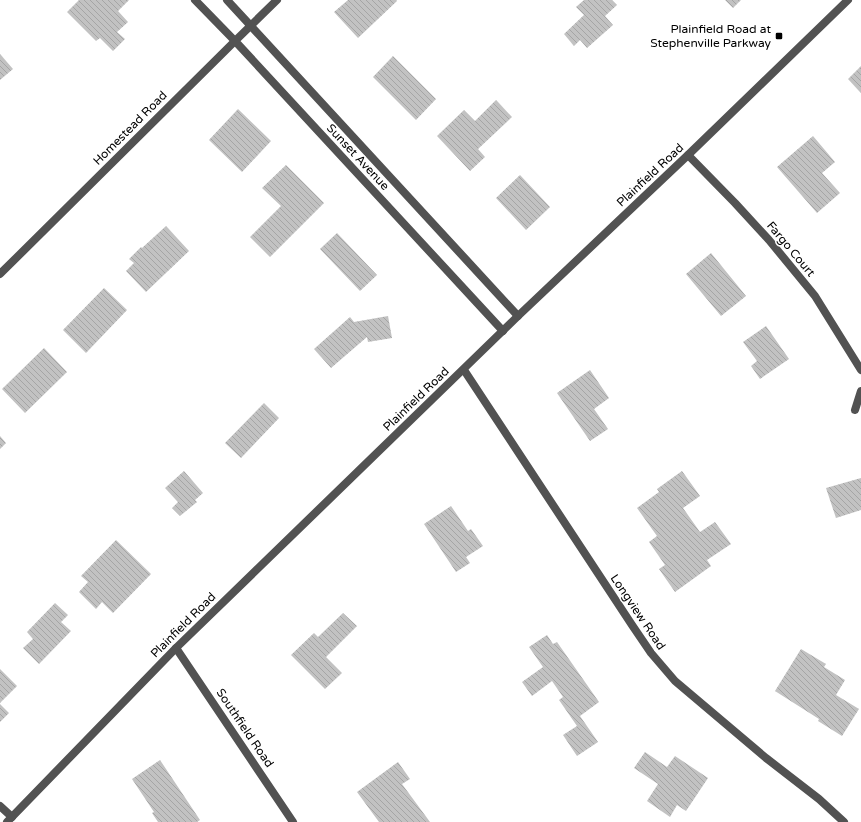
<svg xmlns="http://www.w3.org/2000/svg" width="861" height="822" font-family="'Varela Round',sans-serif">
	<defs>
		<pattern id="building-back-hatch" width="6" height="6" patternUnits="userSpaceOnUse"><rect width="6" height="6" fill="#c2c2c2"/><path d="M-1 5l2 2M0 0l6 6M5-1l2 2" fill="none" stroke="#a5a5a5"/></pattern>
	</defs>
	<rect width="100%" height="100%" fill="#fff"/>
	<path fill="url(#building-back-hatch)" d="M79 0H129L118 11 128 22 117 32 125 39 113 51 100 38 96 41 67 12Z
		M348 0H396L397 1 358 38 334 12Z
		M584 0H612L617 5 605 16 613 25 587 48 580 40 574 46 564 34 584 15 576 7Z
		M725 0H741L733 8Z
		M0 54 13 69 0 80Z
		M393 56 436 99 416 120 373 77Z
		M861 66V93L848 79Z
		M496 100 512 117 478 149 485 157 470 171 437 136 464 110 475 121Z
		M238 109 271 141 242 172 209 140Z
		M813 136 835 162 822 173 840 193 817 213 777 167Z
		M286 165 324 203 270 257 250 237 281 206 262 188Z
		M520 175 550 207 526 230 496 198Z
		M166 226 189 251 146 292 126 271 134 263 129 259 141 247 142 248Z
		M337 233 377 275 360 291 320 249Z
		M711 253 746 296 721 316 686 274Z
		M104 288 127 310 86 353 63 330Z
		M388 316 392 338 368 342 367 337 331 368 314 349 350 317 354 322Z
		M766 326 789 359 760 379 751 366 757 361 743 342Z
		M44 348 67 372 25 413 2 389Z
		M590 370 609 398 594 409 608 429 590 441 557 393Z
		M264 403 279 418 241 458 225 443Z
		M0 436 6 443 0 449Z
		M184 471 203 493 195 500 197 502 180 516 172 508 178 502 165 488Z
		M682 471 700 496 683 508 700 532 715 522 731 544 707 560 711 566 675 592 659 569 665 565 649 542 657 536 637 508 659 492 657 489Z
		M861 478V510L836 518 826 488Z
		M451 506 468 531 471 529 483 546 466 557 470 563 456 572 424 524Z
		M116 540 151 574 113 613 102 602 96 609 79 592 88 582 81 576Z
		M55 603 68 615 61 622 71 631 39 664 23 648 33 639 27 632Z
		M343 613 357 626 326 657 342 673 325 689 291 655 314 633 318 637Z
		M547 635 553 644 557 642 599 702 580 716 598 742 577 756 563 735 577 726 559 700 563 697 552 681 532 696 522 682 543 667 529 647Z
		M801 649 826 664 824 667 845 680 836 695 859 709 842 736 818 721 819 719 775 691Z
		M0 669 17 686 0 703Z
		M0 704 9 713 0 722Z
		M645 752 667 767 675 756 708 778 686 811 677 805 670 817 647 801 658 784 634 768Z
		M160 760 200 820 197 822H158L152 813 154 812 132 779Z
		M398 762 410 779 402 784 430 822H379L357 792Z"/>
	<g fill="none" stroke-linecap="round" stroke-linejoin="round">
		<path stroke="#525252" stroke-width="8" d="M195 0 235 41 503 331
			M227 0 518 316
			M688 155 735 203 769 240 815 296 861 370
			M0 274 235 41 277 0
			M464 370 632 625 651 653 675 681 766 758 819 799 844 822
			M855 410 861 391
			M176 648 293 822
			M0 806 12 817"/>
		<path stroke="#525252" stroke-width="8" d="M7 822 176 648 518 316 688 155 848 0"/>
	</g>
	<rect fill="#000" stroke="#fff" stroke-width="1.5" x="775" y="32" width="8" height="8" rx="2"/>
	<g text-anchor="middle" stroke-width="3" stroke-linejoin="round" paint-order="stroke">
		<g font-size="12" fill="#000" stroke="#fff" text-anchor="end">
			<text x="771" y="33">Plainfield Road at<tspan x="771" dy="14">Stephenville Parkway</tspan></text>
		</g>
		<g font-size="12" fill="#000" stroke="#fff">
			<text transform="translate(130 128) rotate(-45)" y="4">Homestead Road</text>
			<text transform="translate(358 157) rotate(47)" y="4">Sunset Avenue</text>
			<text transform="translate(650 175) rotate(-43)" y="4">Plainfield Road</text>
			<text transform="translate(791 249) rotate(50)" y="4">Fargo Court</text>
			<text transform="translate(416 399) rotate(-44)" y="4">Plainfield Road</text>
			<text transform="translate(638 612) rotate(56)" y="4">Longview Road</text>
			<text transform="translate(183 625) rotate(-45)" y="4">Plainfield Road</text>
			<text transform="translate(245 728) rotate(56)" y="4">Southfield Road</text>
		</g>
	</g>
</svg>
